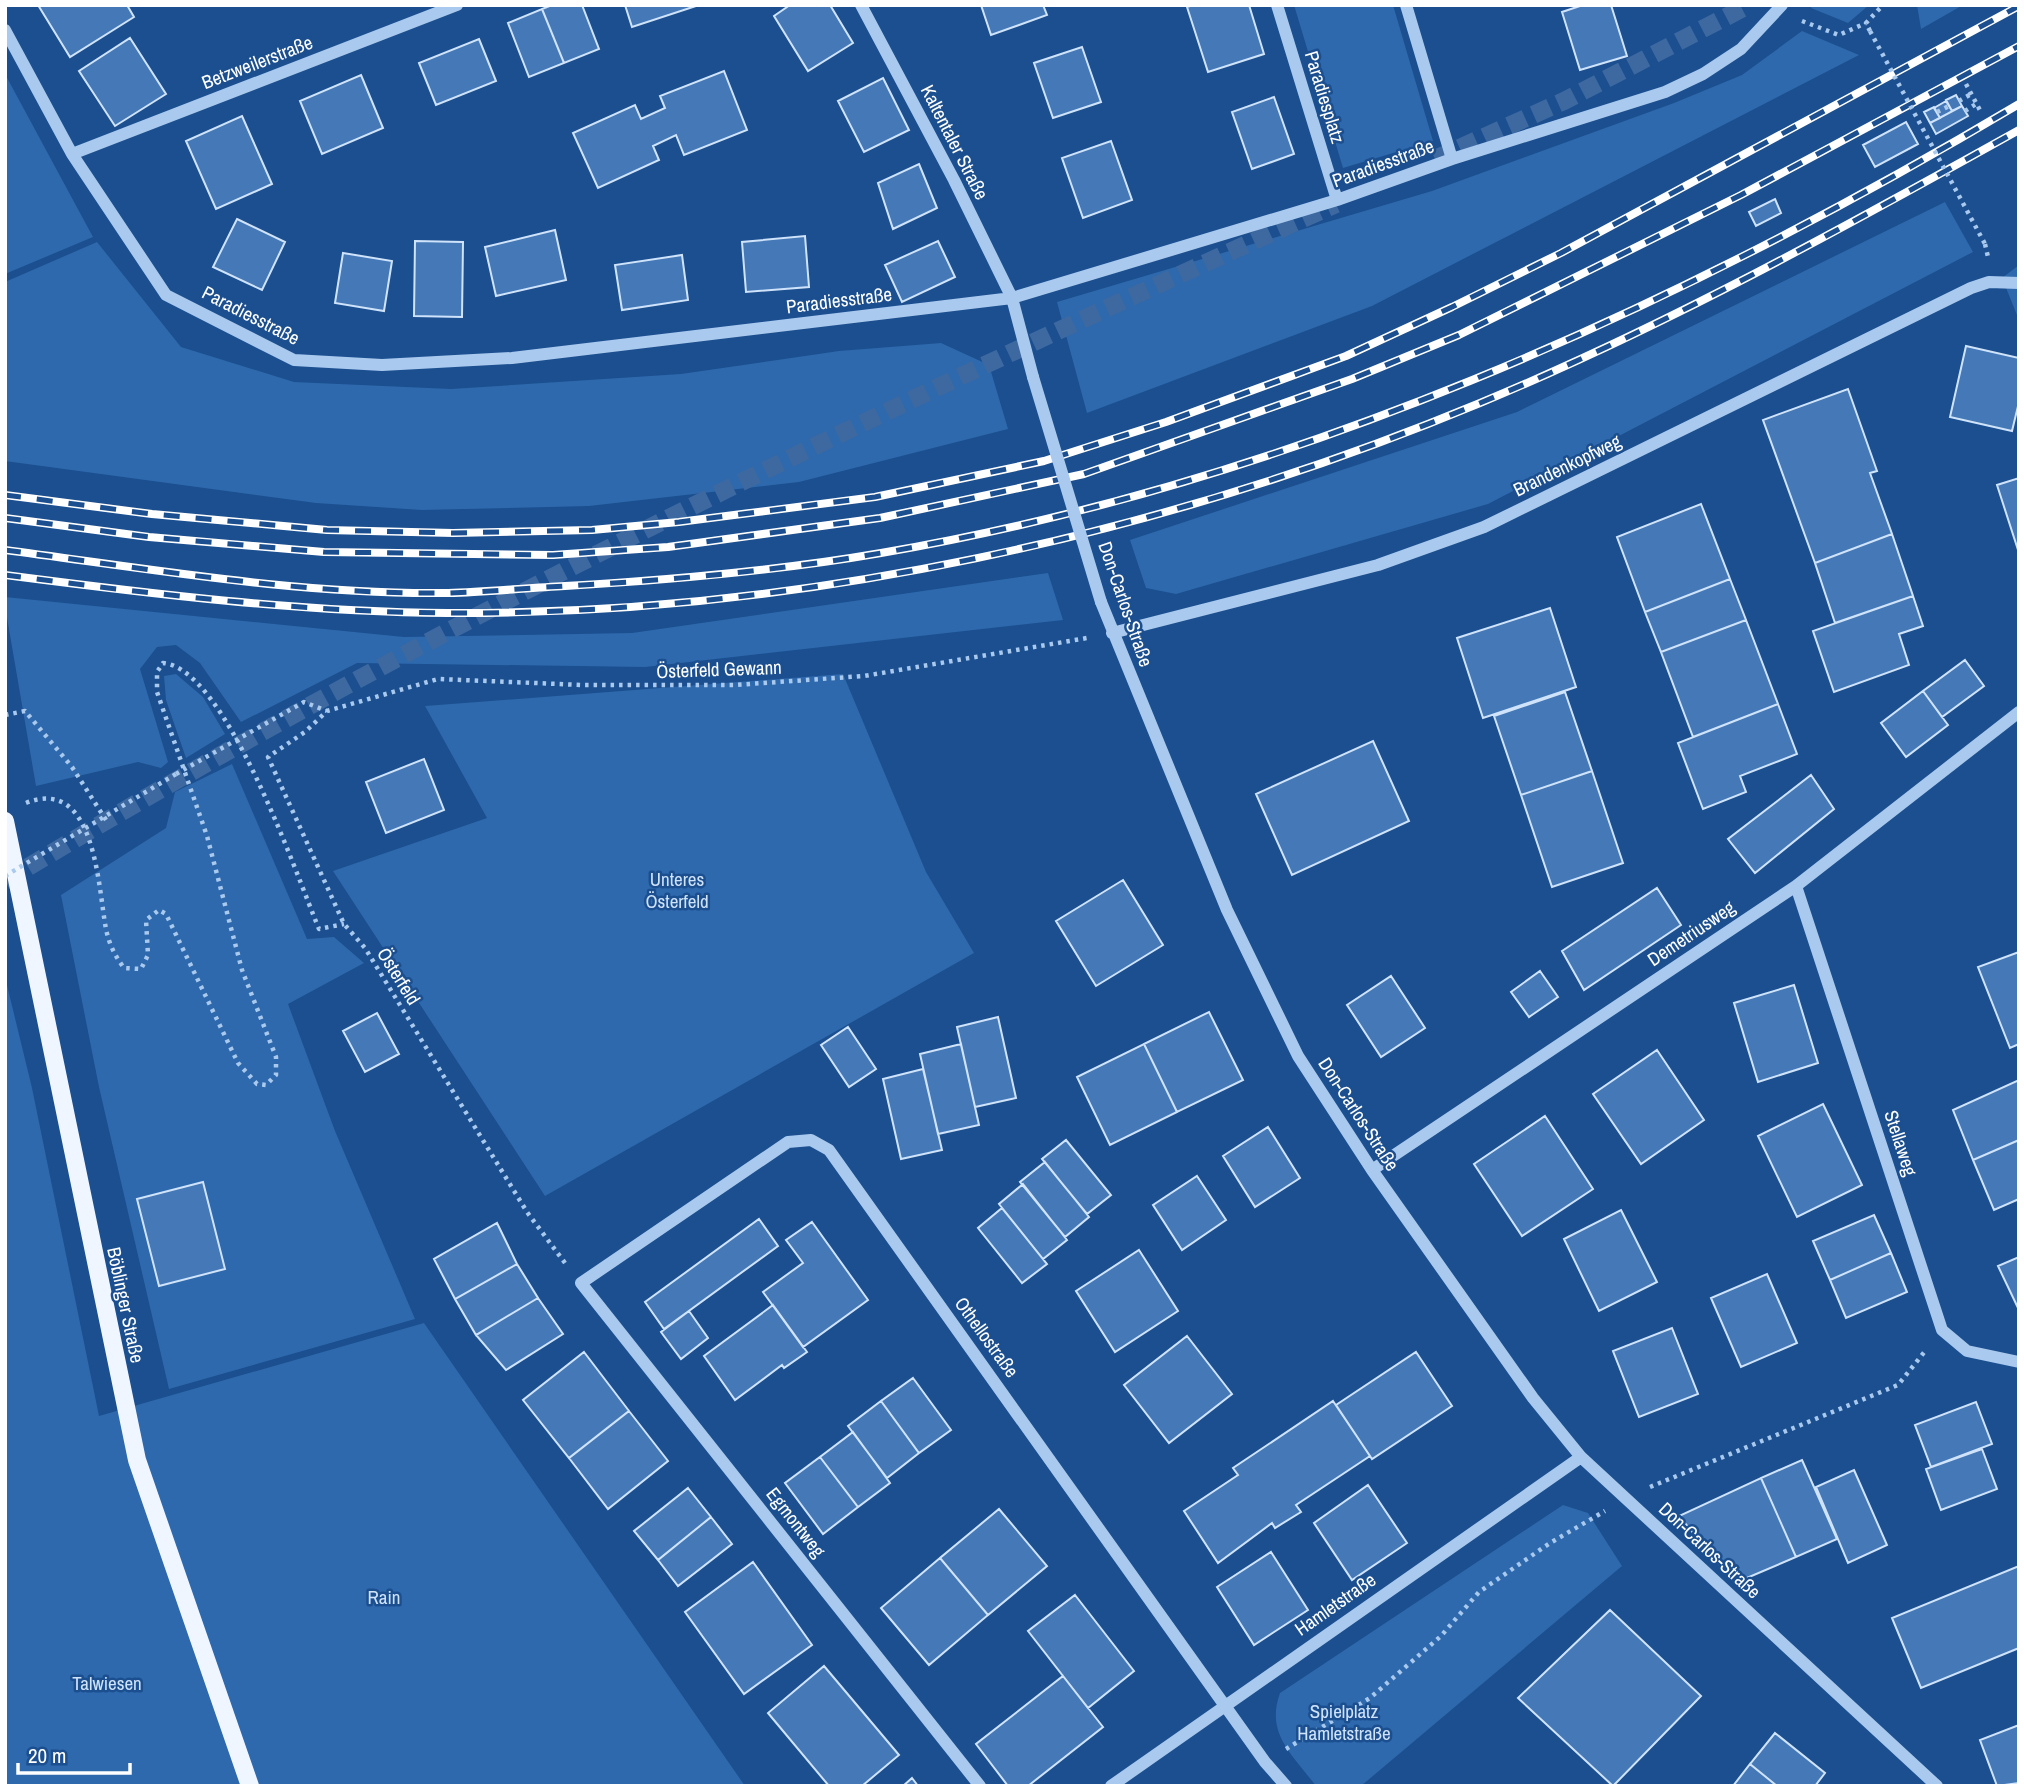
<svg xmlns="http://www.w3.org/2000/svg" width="2024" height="1791" font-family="'Archivo Narrow',sans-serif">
	<rect width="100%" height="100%" fill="#1b4f8f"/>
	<path fill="#2e69ad" d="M1294 5H1393L1433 141 1343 168Z
		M1812 5H1869L1848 23 1811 8Z
		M1917 5H1963L1921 29Z
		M1802 31 1859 55 1372 306 1087 413 1057 302 1432 191 1674 103 1742 75Z
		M5 74 93 237 5 274Z
		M1945 202 1973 252 1488 504 1176 594 1146 588 1130 540 1517 412Z
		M97 242 181 347 294 382 451 389 681 374 839 351 941 343 989 365 1008 429 799 482 589 506 422 510 316 503 5 461V282Z
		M2019 265V320L2002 278Z
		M1048 573 1063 620 645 667 357 663 241 722 200 663 176 645 157 647 140 669 168 762 161 768 138 762 36 786 5 606V597L404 637 632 633Z
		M176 674 203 697 225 734 186 758 166 700 164 676Z
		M843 674 926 872 974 953 545 1196 333 871 487 818 425 706Z
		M232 764 307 939 334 937 364 963 288 1004 335 1131 415 1319 169 1389 99 1087 61 895 166 828 175 792Z
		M5 977 32 1088 99 1416 424 1323 745 1786H5Z
		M1563 1505 1588 1513 1622 1566 1361 1786H1316C1293 1755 1265 1734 1280 1693Z"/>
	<path fill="#4478b7" stroke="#cfe3fa" stroke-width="2" d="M38 5H127L134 17 70 57Z
		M552 5H582L599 49 564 63 542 9Z
		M625 5H696V6L632 27Z
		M790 5H830L853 43 808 71 774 16Z
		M981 5H1043L1047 15 991 35Z
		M1193 5H1249L1264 54 1208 72 1187 7Z
		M1583 5H1611L1627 56 1580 70 1562 12Z
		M542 9 564 63 529 77 508 23Z
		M130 38 166 94 115 126 79 71Z
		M479 39 496 81 436 105 419 63Z
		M1082 47 1101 102 1053 118 1034 63Z
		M724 71 747 130 684 155 676 135 653 146 659 160 598 188 573 133 635 105 641 119 665 108 660 96Z
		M361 75 383 128 322 154 300 101Z
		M883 78 909 130 864 152 838 101Z
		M1956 95 1962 106 1952 111 1946 100Z
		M1274 97 1294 154 1252 169 1232 112Z
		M1946 101 1952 111 1940 118 1934 108Z
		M1962 106 1968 116 1936 134 1930 123Z
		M1934 107 1940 118 1930 123 1924 112Z
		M242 116 272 184 216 209 186 141Z
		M1906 122 1918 144 1875 167 1863 145Z
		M1111 141 1132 200 1083 218 1062 158Z
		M919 164 937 208 893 229 878 183Z
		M1775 199 1781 213 1756 226 1749 212Z
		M237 219 285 242 262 290 213 267Z
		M555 230 566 280 496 296 485 247Z
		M805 236 809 287 746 292 742 242Z
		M415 241 463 242 462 317 414 316Z
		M938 241 955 277 902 302 885 265Z
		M343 253 392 261 384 311 335 303Z
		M682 255 688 300 622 310 615 265Z
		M1966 346 2019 358V402L2012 431 1950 417Z
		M1848 389 1877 471 1870 473 1892 534 1815 563 1763 420Z
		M2019 478V553L1997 485Z
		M1701 504 1730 579 1645 612 1617 537Z
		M1892 534 1913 596 1835 623 1815 563Z
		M1730 579 1746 620 1661 652 1645 612Z
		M1913 596 1923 626 1899 634 1909 665 1834 692 1813 631Z
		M1550 608 1576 687 1483 718 1457 638Z
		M1746 620 1778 704 1693 737 1661 652Z
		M1965 660 1984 686 1942 717 1923 691Z
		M1923 691 1948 725 1906 757 1881 723Z
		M1565 692 1592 771 1521 795 1494 716Z
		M1778 704 1797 754 1740 776 1746 792 1703 809 1678 743Z
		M1373 741 1409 821 1292 875 1256 794Z
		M424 759 444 810 386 833 366 782Z
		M1592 771 1623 863 1552 887 1521 795Z
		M1811 775 1834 809 1755 873 1728 839Z
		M1123 880 1163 945 1096 986 1056 921Z
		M1657 888 1681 925 1584 990 1562 951Z
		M2019 952V1044L2010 1048 1978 967Z
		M1540 971 1558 997 1529 1017 1511 992Z
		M1391 976 1425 1028 1381 1057 1347 1005Z
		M1794 985 1818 1063 1758 1082 1734 1003Z
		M1209 1012 1243 1080 1177 1112 1144 1044Z
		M377 1013 399 1054 365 1072 343 1031Z
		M998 1017 1016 1098 975 1107 957 1027Z
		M848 1027 876 1069 849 1087 821 1045Z
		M961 1044 979 1125 938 1134 920 1054Z
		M1144 1044 1177 1112 1110 1145 1077 1077Z
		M1657 1050 1704 1120 1641 1164 1593 1094Z
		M923 1069 942 1150 901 1159 883 1079Z
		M2019 1080V1140L1973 1160 1953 1110Z
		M1823 1104 1862 1185 1797 1217 1758 1136Z
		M1545 1116 1593 1189 1522 1236 1474 1164Z
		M1268 1127 1300 1178 1255 1207 1223 1156Z
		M1066 1140 1111 1195 1087 1214 1042 1159Z
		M2019 1140V1199L1994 1210 1973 1160Z
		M1045 1162 1089 1217 1065 1237 1020 1182Z
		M1197 1176 1226 1220 1182 1250 1153 1205Z
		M203 1182 225 1269 159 1286 137 1199Z
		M1023 1184 1067 1240 1043 1259 999 1204Z
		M1002 1208 1047 1264 1022 1283 978 1228Z
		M1621 1210 1657 1282 1599 1311 1564 1239Z
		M1874 1215 1891 1253 1830 1280 1813 1241Z
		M759 1219 778 1246 664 1329 645 1302Z
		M812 1222 868 1300 803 1347 763 1292 803 1263 786 1240Z
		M497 1223 517 1264 455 1299 434 1259Z
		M1139 1250 1178 1311 1115 1352 1076 1291Z
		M1891 1253 1907 1292 1846 1318 1830 1280Z
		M2019 1257V1310L1998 1266Z
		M517 1264 538 1298 476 1335 455 1299Z
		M1767 1274 1797 1343 1741 1367 1711 1298Z
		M538 1298 563 1334 506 1370 476 1335Z
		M773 1305 807 1352 784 1368 782 1365 735 1400 704 1356Z
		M689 1311 708 1338 681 1359 661 1332Z
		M1672 1328 1698 1394 1639 1417 1613 1351Z
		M1187 1336 1232 1394 1169 1443 1124 1385Z
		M584 1352 629 1411 569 1458 523 1400Z
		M1416 1352 1452 1406 1372 1459 1336 1405Z
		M913 1378 951 1430 919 1453 881 1401Z
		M881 1401 919 1453 887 1478 848 1426Z
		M1333 1401 1370 1456 1296 1505 1301 1512 1275 1528 1272 1523 1218 1563 1184 1511 1238 1475 1233 1468Z
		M1976 1402 1992 1444 1931 1467 1915 1425Z
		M629 1411 668 1461 608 1509 569 1458Z
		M853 1432 890 1483 858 1507 820 1457Z
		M1982 1449 1997 1489 1941 1510 1926 1469Z
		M820 1457 858 1507 823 1534 785 1483Z
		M1802 1460 1837 1539 1796 1557 1761 1478Z
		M1854 1470 1887 1545 1848 1563 1816 1487Z
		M1761 1478 1796 1557 1735 1583 1679 1516Z
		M1368 1485 1407 1543 1352 1580 1314 1523Z
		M688 1488 711 1517 658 1560 634 1531Z
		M999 1509 1047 1566 988 1615 940 1558Z
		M711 1517 732 1544 678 1586 658 1560Z
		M1271 1552 1308 1610 1254 1645 1217 1587Z
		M940 1558 988 1615 929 1665 881 1608Z
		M753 1562 812 1645 744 1694 685 1612Z
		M2019 1566V1648L1921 1688 1892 1618Z
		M1075 1595 1134 1671 1088 1708 1028 1631Z
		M1610 1610 1701 1696 1613 1786 1518 1698Z
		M824 1666 899 1755 862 1786H829L768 1713Z
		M1063 1676 1103 1727 1028 1786H1008L976 1744Z
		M2019 1725V1783L1997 1786 1980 1740Z
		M1775 1733 1825 1773 1815 1786H1777L1750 1764Z
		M1750 1764 1777 1786H1733Z
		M912 1778 918 1786H903Z"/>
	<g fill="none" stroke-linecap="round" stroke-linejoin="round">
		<path stroke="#3d69a0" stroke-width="18" stroke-dasharray="18 9" stroke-linecap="butt" d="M1435 159 1564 101 1749 5
			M5 881C432 623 882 408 1336 204"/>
		<path stroke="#a9c9ee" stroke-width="4.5" stroke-dasharray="3.5 5" stroke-linecap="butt" d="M1802 21 1839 35 1866 23
			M1870 31 1866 23 1883 5
			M1966 84 1982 114
			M1959 101 1971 94
			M1965 111 1976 104
			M1937 112 1949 106
			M1985 244 1988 257
			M5 715 25 711 72 767 106 820
			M176 774 304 702 327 711
			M26 803C96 775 98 888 106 929 109 944 115 956 124 968L141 969 148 955 146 920 159 910 166 914 238 1063 257 1084 266 1085 276 1075V1057L242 970 207 836 157 692V672L163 663C226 668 296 874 319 929L344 924
			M565 1263 527 1212 365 948 344 924 268 757 305 732 327 711 438 679 583 685H735L864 676 1087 638
			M1650 1487 1898 1385 1926 1350
			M1286 1749 1370 1698 1441 1636 1479 1592 1550 1543 1605 1511"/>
		<path stroke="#a9c9ee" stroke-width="12" d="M861 5 954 180 1012 298 1033 377
			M1277 5 1337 200
			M1406 5 1452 159
			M5 30 72 154 166 295 294 360 382 365 512 358 1012 298 1337 200 1452 159 1665 92 1703 74 1741 49 1782 5
			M72 154 457 5
			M1101 602 1227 910 1298 1056 1372 1170 1533 1398 1581 1457 1937 1786
			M1112 633 1378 565 1484 527 1971 288 1989 282 2019 283
			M1796 886 1942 1330 1967 1351 2019 1362
			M1372 1170 1796 886 2019 712
			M980 1786 581 1283 788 1142 811 1140 829 1150 1265 1762 1286 1786
			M1111 1786 1581 1457"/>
		<path stroke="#f0f6ff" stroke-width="18" d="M5 821 137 1460 250 1786"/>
		<defs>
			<path id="rail" d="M5 495 152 514 327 530 453 533 592 530 679 522 875 497 1044 461 1166 422 1346 356 1452 307 1561 253 2019 6
				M5 518 149 537 324 552 553 555 668 547 880 518 1084 474 1352 379 1459 335 1741 195 2019 46
				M5 550C151 569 301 595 448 593 487 592 526 588 565 586 670 580 777 571 881 553 1285 484 1668 313 2019 104
				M5 575C152 594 300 612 448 613 796 615 1160 536 1480 403 1666 326 1843 228 2019 130"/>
		</defs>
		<use href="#rail" stroke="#fff" stroke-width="8"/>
		<use href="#rail" stroke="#1b4f8f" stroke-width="5" stroke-dasharray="16" stroke-linecap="butt"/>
		<path stroke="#a9c9ee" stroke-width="4.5" stroke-dasharray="3.5 5" stroke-linecap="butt" d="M1870 31 1985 244
			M5 876 176 774"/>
		<path stroke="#a9c9ee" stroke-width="12" d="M1033 377 1101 602"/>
	</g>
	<g text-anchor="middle" stroke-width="5" stroke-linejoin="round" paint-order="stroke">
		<g font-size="19" fill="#fff" stroke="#1b4f8f">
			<text transform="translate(257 62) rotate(-21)" y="7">Betzweilerstraße</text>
			<text transform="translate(1325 97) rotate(73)" y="7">Paradiesplatz</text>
			<text transform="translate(955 142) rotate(63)" y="7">Kaltentaler Straße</text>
			<text transform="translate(1383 163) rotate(-20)" y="7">Paradiesstraße</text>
			<text transform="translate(839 300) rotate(-7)" y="7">Paradiesstraße</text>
			<text transform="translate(251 315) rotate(27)" y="7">Paradiesstraße</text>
			<text transform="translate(1567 465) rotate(-26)" y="7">Brandenkopfweg</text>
			<text transform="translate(1126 604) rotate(71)" y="7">Don-Carlos-Straße</text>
			<text transform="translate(719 669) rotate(-2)" y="7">Österfeld Gewann</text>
			<text transform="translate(1691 933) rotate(-34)" y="7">Demetriusweg</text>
			<text transform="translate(399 976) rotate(58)" y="7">Österfeld</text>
			<text transform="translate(1359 1114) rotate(57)" y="7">Don-Carlos-Straße</text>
			<text transform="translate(1901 1143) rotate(72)" y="7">Stellaweg</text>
			<text transform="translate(126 1305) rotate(78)" y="7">Böblinger Straße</text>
			<text transform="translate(987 1337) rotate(54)" y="7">Othellostraße</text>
			<text transform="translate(796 1522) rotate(52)" y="7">Egmontweg</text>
			<text transform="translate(1710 1550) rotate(43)" y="7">Don-Carlos-Straße</text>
			<text transform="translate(1335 1604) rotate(-35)" y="7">Hamletstraße</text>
		</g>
		<g font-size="19" fill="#cfe3fa" stroke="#1b4f8f">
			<text x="677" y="886">Unteres<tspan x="677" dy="22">Österfeld</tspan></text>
			<text x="384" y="1604">Rain</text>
			<text x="107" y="1690">Talwiesen</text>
			<text x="1344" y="1718">Spielplatz<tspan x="1344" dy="22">Hamletstraße</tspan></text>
		</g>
	</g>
	<rect width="2024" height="1791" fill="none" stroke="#ffffff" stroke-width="14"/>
	<path d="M18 1763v10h112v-10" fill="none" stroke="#ffffff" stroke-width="3.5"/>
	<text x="28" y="1763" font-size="21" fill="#ffffff" stroke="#1b4f8f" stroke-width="5" paint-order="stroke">20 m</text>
</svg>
